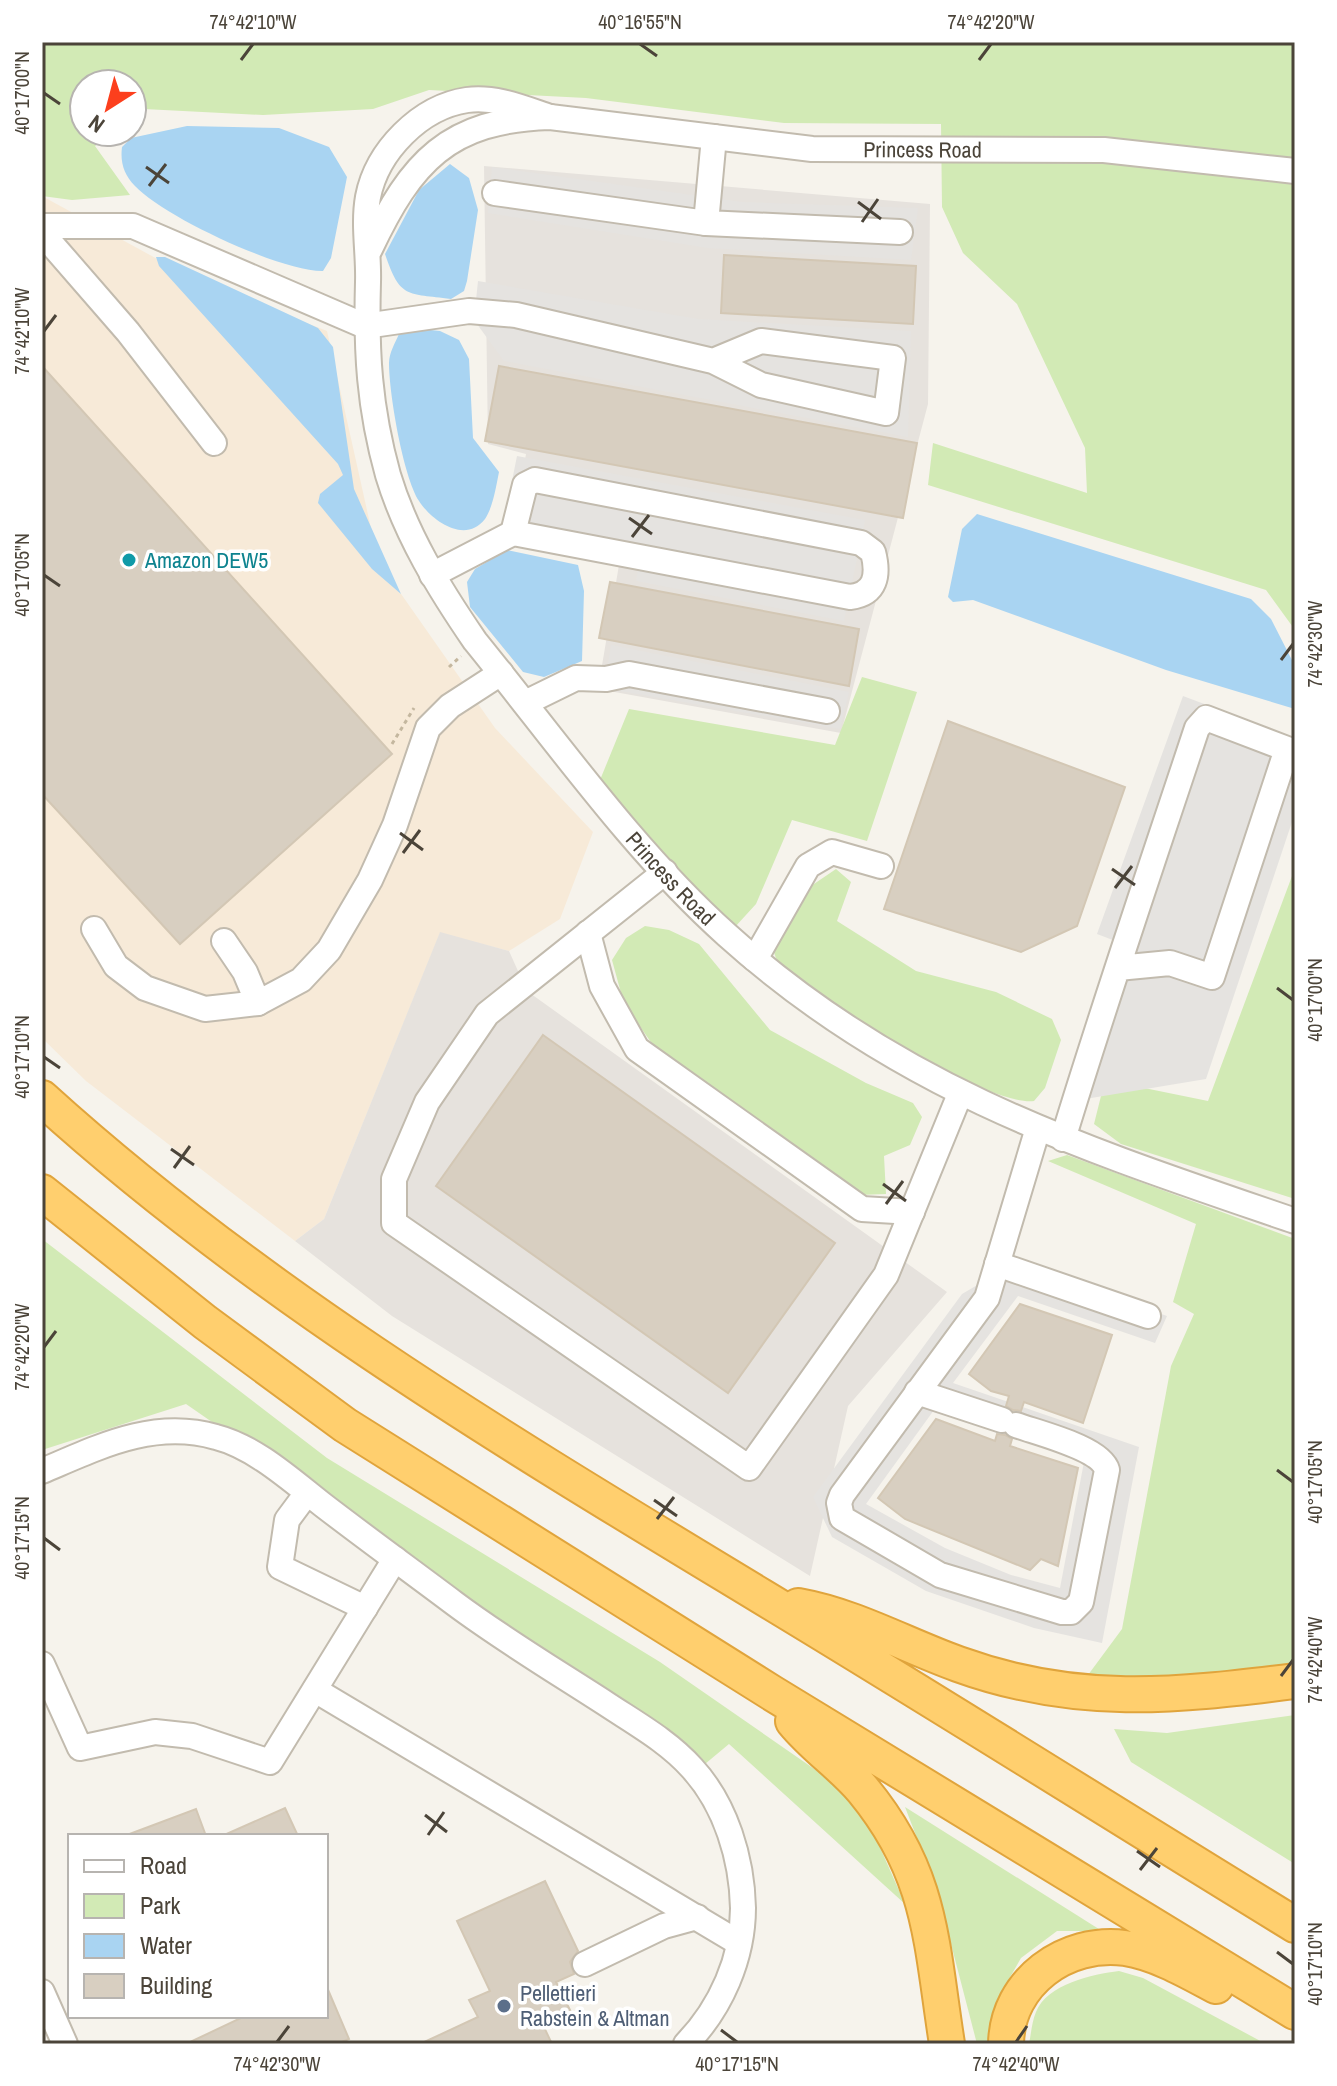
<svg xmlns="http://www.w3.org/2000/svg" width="1337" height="2086" font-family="'Archivo Narrow',sans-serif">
	<rect width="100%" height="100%" fill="#f6f3ec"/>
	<path fill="#f7ead8" d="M42 196 192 278 327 331 371 528 392 581 495 728 593 832 560 919 509 951 440 933 324 1219 295 1241 86 1081 42 1038Z"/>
	<path fill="#e6e2dd" d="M484 166 930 204 928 404 841 733 598 689 620 559 512 536 526 454 488 444Z
		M440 932 509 951 527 991 947 1292 848 1406 810 1576 392 1316 295 1241 324 1219Z"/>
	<path fill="#d2eab5" d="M42 42H1295V630L1266 590 928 485 933 443 1087 493 1085 448 1017 304 963 253 942 207 941 124 784 123 586 98 429 90 373 109 263 115 144 109 132 118V84H84V132H113L95 146 130 195 72 200 42 196Z
		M862 677 917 692 867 841 792 820 756 904 735 927 672 865 600 780 629 709 835 745Z
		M1295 868V1199L1121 1144 1094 1124 1105 1080 1208 1101Z
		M836 869 851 882 837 921 916 971 996 992 1052 1019 1061 1040 1045 1088 1034 1101C989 1107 816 1003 782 967 776 962 774 952 772 945L811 886Z
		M645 926 669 930 699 944 770 1030 866 1083 913 1103 922 1117 910 1145 884 1156 886 1194 859 1195 660 1055 624 1004 612 960 626 938Z
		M1067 1155 1295 1239V1664L1168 1680 1088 1675 1122 1629 1171 1366 1194 1314 1173 1302 1196 1224 1048 1161Z
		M42 1239 327 1458 660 1662 859 1800 905 1904 729 1744 705 1764 186 1404 42 1450Z
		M1295 1715V1864L1131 1762 1114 1729 1167 1733Z
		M905 1807 1102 1931H1057L1021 1958 996 2002 987 2044H977L937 1890Z
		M1119 1971 1143 1978 1266 2044H1029C1031 2034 1032 2021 1036 2012 1047 1984 1093 1974 1119 1971Z"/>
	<path fill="#e5e3e0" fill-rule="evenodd" d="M492 167 742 202 918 208 911 260 708 248 488 213Z
		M478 281 698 319 911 331 908 437 504 361 474 320Z
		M517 456 865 520 844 621 636 581 638 570 513 541 504 521Z
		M611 645 849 692 840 729 614 690 607 670Z
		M1183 696 1295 738V813L1206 1079 1061 1103 1118 942 1097 934Z
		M1015 1263 1167 1316 1155 1343 1018 1296 953 1383 1139 1447 1102 1643 1034 1628 926 1591 832 1537 813 1497 962 1294ZM934 1410 1084 1462 1060 1588 1011 1575 945 1548 866 1504Z"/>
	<path fill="#a9d4f2" d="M187 126 279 128 329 147 347 177 331 258 323 271C282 272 164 217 135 186 124 175 120 162 122 147L131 138Z
		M450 164 469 178 478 210 467 281 464 291 451 299C407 293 400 299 385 254L419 190Z
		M156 257H165L318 328 333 347 354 489 401 594 372 569 318 503 320 494 343 475 338 464 159 266Z
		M412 328 440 331 459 340 469 359 473 438 499 472C496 487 493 507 485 519 465 545 431 520 419 501 403 476 389 393 389 363 389 353 395 343 399 334Z
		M977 514 1251 599 1271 619 1295 666V709L1166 670 973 600 953 602 948 597 962 529Z
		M507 550 578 565 584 591 582 661 544 677 523 672 470 607 467 582 475 569Z"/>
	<path fill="#d8cfc1" stroke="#d3c7b4" stroke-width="2" d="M724 255 916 266 913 324 721 313Z
		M42 366 392 754 180 944 42 794Z
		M499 366 917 443 903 518 485 441Z
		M610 582 859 629 849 686 599 638Z
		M948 721 1125 787 1077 926 1021 952 884 909Z
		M543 1035 835 1243 728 1393 436 1186Z
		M1020 1304 1112 1335 1083 1423 1024 1402 1021 1411 1013 1410 1006 1406 1009 1396 991 1391 969 1374Z
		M936 1419 995 1441 997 1434 1005 1435 1012 1439 1010 1446 1078 1468 1058 1566 1041 1559 1030 1570 905 1519 878 1498Z
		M285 1808 298 1836H222Z
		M196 1809 206 1836H128L127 1835Z
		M545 1881 578 1951 570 1962 574 1974 556 1982 571 2012 543 2025 552 2044H420L478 2017 469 2000 490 1991 457 1921Z
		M326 1985 349 2039 337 2044H186L245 2016H326Z"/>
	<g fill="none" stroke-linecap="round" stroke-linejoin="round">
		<defs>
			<g id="minor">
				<path id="s1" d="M550 117C523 108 495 96 467 100 420 107 377 151 368 197 363 225 369 254 368 282 366 351 369 407 388 475 406 535 440 590 475 641 554 738 634 852 727 935 899 1090 1082 1148 1295 1221"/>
				<path d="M714 137 706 223 900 232"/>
				<path d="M495 193 706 223"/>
				<path d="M42 226H133L365 326 469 311 516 315 713 361 761 385 886 413 893 358 761 341 713 361"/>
				<path d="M42 233 128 332 214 443"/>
				<path id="s2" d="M370 249C411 162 448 120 550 117L812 149 1104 150 1295 171"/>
				<path d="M432 575 513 533 525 485 535 480 861 543 873 552C879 575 876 594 850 597L513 533"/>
				<path d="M525 703 576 678 606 679 629 674 827 711"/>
				<path d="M665 872 487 1014 427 1102 394 1179V1223L749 1468 886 1275 960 1094"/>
				<path d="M94 929 116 966 145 988 205 1009 258 1003 301 980 329 950 370 880 395 825 428 728 450 706 501 673"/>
				<path d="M588 933 602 986 637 1049 862 1209 912 1212"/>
				<path d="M224 941 245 972 258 1003"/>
				<path d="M755 959 808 866 832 852 881 866"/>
				<path d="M1063 1139C1105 1001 1152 864 1197 728L1206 718 1287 749 1212 977 1170 963 1118 968"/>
				<path d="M997 1264 1148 1316"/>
				<path d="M917 1392 1002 1420"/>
				<path d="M1016 1425C1038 1433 1101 1448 1107 1470L1081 1602 1071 1612H1062L940 1575 842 1518 839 1503 842 1495 987 1298 1038 1128"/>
				<path d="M42 1471C99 1447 153 1419 216 1437 255 1447 291 1480 323 1505 366 1538 410 1570 454 1603 502 1639 554 1670 605 1703 635 1723 668 1741 692 1768 726 1805 742 1859 743 1908 743 1958 721 2008 686 2044"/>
				<path d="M307 1493 287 1520 280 1567 365 1608"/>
				<path d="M42 1664 80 1748 155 1732 192 1736 270 1762 395 1559"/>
				<path d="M315 1690 739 1943"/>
				<path d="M585 1964 664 1926 697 1917"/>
				<path d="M42 1992 65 2044"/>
			</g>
			<path id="highway" d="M42 1098C259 1295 512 1445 761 1596 940 1704 1117 1816 1295 1925
				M42 1192 205 1322 345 1425 772 1693 1295 2012
				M798 1606C854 1616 905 1645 958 1664 1077 1707 1174 1696 1295 1681
				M793 1721C814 1747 842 1765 863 1790 932 1874 931 1942 947 2044
				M1006 2044C1007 1982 1066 1940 1125 1948 1157 1953 1188 1971 1216 1986"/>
		</defs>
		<use href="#minor" stroke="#c2bbae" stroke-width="28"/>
		<use href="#highway" stroke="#e0a43c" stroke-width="38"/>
		<path stroke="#c4b79f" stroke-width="3" stroke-dasharray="4 4" stroke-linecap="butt" d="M449 667 461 656
			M392 744 414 708"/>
		<use href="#minor" stroke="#fff" stroke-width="24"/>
		<use href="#highway" stroke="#ffcf6e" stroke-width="34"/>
	</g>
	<path fill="none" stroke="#4b4439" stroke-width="3" d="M640 44 657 56M241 60 253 44M979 60 991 44M44 93 60 104M146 167 169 183M149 186 166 164M858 202 881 219M862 222 878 199M44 331 56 315M629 518 652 534M632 537 649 515M44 575 60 586M1281 660 1293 644M400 833 423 850M403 853 420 830M1112 869 1135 885M1115 888 1132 866M1277 988 1293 1000M44 1057 60 1068M171 1149 194 1165M174 1168 190 1146M883 1184 906 1201M886 1204 903 1181M44 1347 56 1331M1277 1470 1293 1482M654 1500 677 1516M657 1519 674 1497M44 1538 60 1550M1281 1676 1293 1660M425 1815 447 1832M428 1835 444 1812M1137 1851 1160 1867M1140 1870 1157 1848M1277 1952 1293 1964M721 2030 737 2042M277 2042 289 2026M1016 2042 1027 2026"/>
	<circle fill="#0f9aa8" stroke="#fff" stroke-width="3" cx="129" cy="560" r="8"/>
	<circle fill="#5c6f8a" stroke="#fff" stroke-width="3" cx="504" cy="2006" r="8"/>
	<g text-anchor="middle" stroke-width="7" stroke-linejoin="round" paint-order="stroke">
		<g font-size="22" fill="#4b4439" stroke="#fff">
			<text dy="8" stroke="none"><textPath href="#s2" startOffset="614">Princess Road</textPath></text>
			<text dy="8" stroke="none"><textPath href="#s1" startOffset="1008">Princess Road</textPath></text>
		</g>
		<g font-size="22" fill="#0d838f" stroke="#fff" text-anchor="start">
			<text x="145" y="568">Amazon DEW5</text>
		</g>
		<g font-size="22" fill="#4e5e75" stroke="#fff" text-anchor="start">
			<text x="520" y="2001">Pellettieri<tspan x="520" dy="25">Rabstein &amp; Altman</tspan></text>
		</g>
	</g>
	<rect width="1337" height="2086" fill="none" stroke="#ffffff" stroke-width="88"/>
	<rect x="68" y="1834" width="260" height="184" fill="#ffffff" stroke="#b7b4b0" stroke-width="2"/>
	<rect x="84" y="1860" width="40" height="12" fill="#ffffff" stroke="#b7b4b0" stroke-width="2"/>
	<text x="140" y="1874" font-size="24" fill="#4b4439">Road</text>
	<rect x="84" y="1894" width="40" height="24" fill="#d2eab5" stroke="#b7b4b0" stroke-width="2"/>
	<text x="140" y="1914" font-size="24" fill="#4b4439">Park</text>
	<rect x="84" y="1934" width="40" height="24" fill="#a9d4f2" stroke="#b7b4b0" stroke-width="2"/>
	<text x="140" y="1954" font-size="24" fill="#4b4439">Water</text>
	<rect x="84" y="1974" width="40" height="24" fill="#d8cfc1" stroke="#b7b4b0" stroke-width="2"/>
	<text x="140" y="1994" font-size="24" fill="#4b4439">Building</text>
	<g transform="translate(108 108) rotate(216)"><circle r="38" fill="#ffffff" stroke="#b7b4b0" stroke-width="2"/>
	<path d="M0-6L14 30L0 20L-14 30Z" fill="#fc3f1d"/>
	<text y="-12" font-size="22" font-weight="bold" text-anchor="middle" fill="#4b4439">N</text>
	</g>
	<rect x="44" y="44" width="1249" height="1998" fill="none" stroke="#4b4439" stroke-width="3"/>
	<g font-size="20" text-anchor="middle" fill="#4b4439">
		<text x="253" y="29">74°42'10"W</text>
		<text x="640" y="29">40°16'55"N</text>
		<text x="991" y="29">74°42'20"W</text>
		<text transform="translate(22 93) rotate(-90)" y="7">40°17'00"N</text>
		<text transform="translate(22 331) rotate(-90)" y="7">74°42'10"W</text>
		<text transform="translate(22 575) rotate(-90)" y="7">40°17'05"N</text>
		<text transform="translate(1315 644) rotate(-90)" y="7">74°42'30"W</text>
		<text transform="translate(1315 1000) rotate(-90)" y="7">40°17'00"N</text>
		<text transform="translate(22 1057) rotate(-90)" y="7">40°17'10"N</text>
		<text transform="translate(22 1347) rotate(-90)" y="7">74°42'20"W</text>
		<text transform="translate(1315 1482) rotate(-90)" y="7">40°17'05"N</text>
		<text transform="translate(22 1538) rotate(-90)" y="7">40°17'15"N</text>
		<text transform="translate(1315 1660) rotate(-90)" y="7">74°42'40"W</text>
		<text transform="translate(1315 1964) rotate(-90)" y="7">40°17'10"N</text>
		<text x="277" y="2071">74°42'30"W</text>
		<text x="737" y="2071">40°17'15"N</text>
		<text x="1016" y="2071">74°42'40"W</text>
	</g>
</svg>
